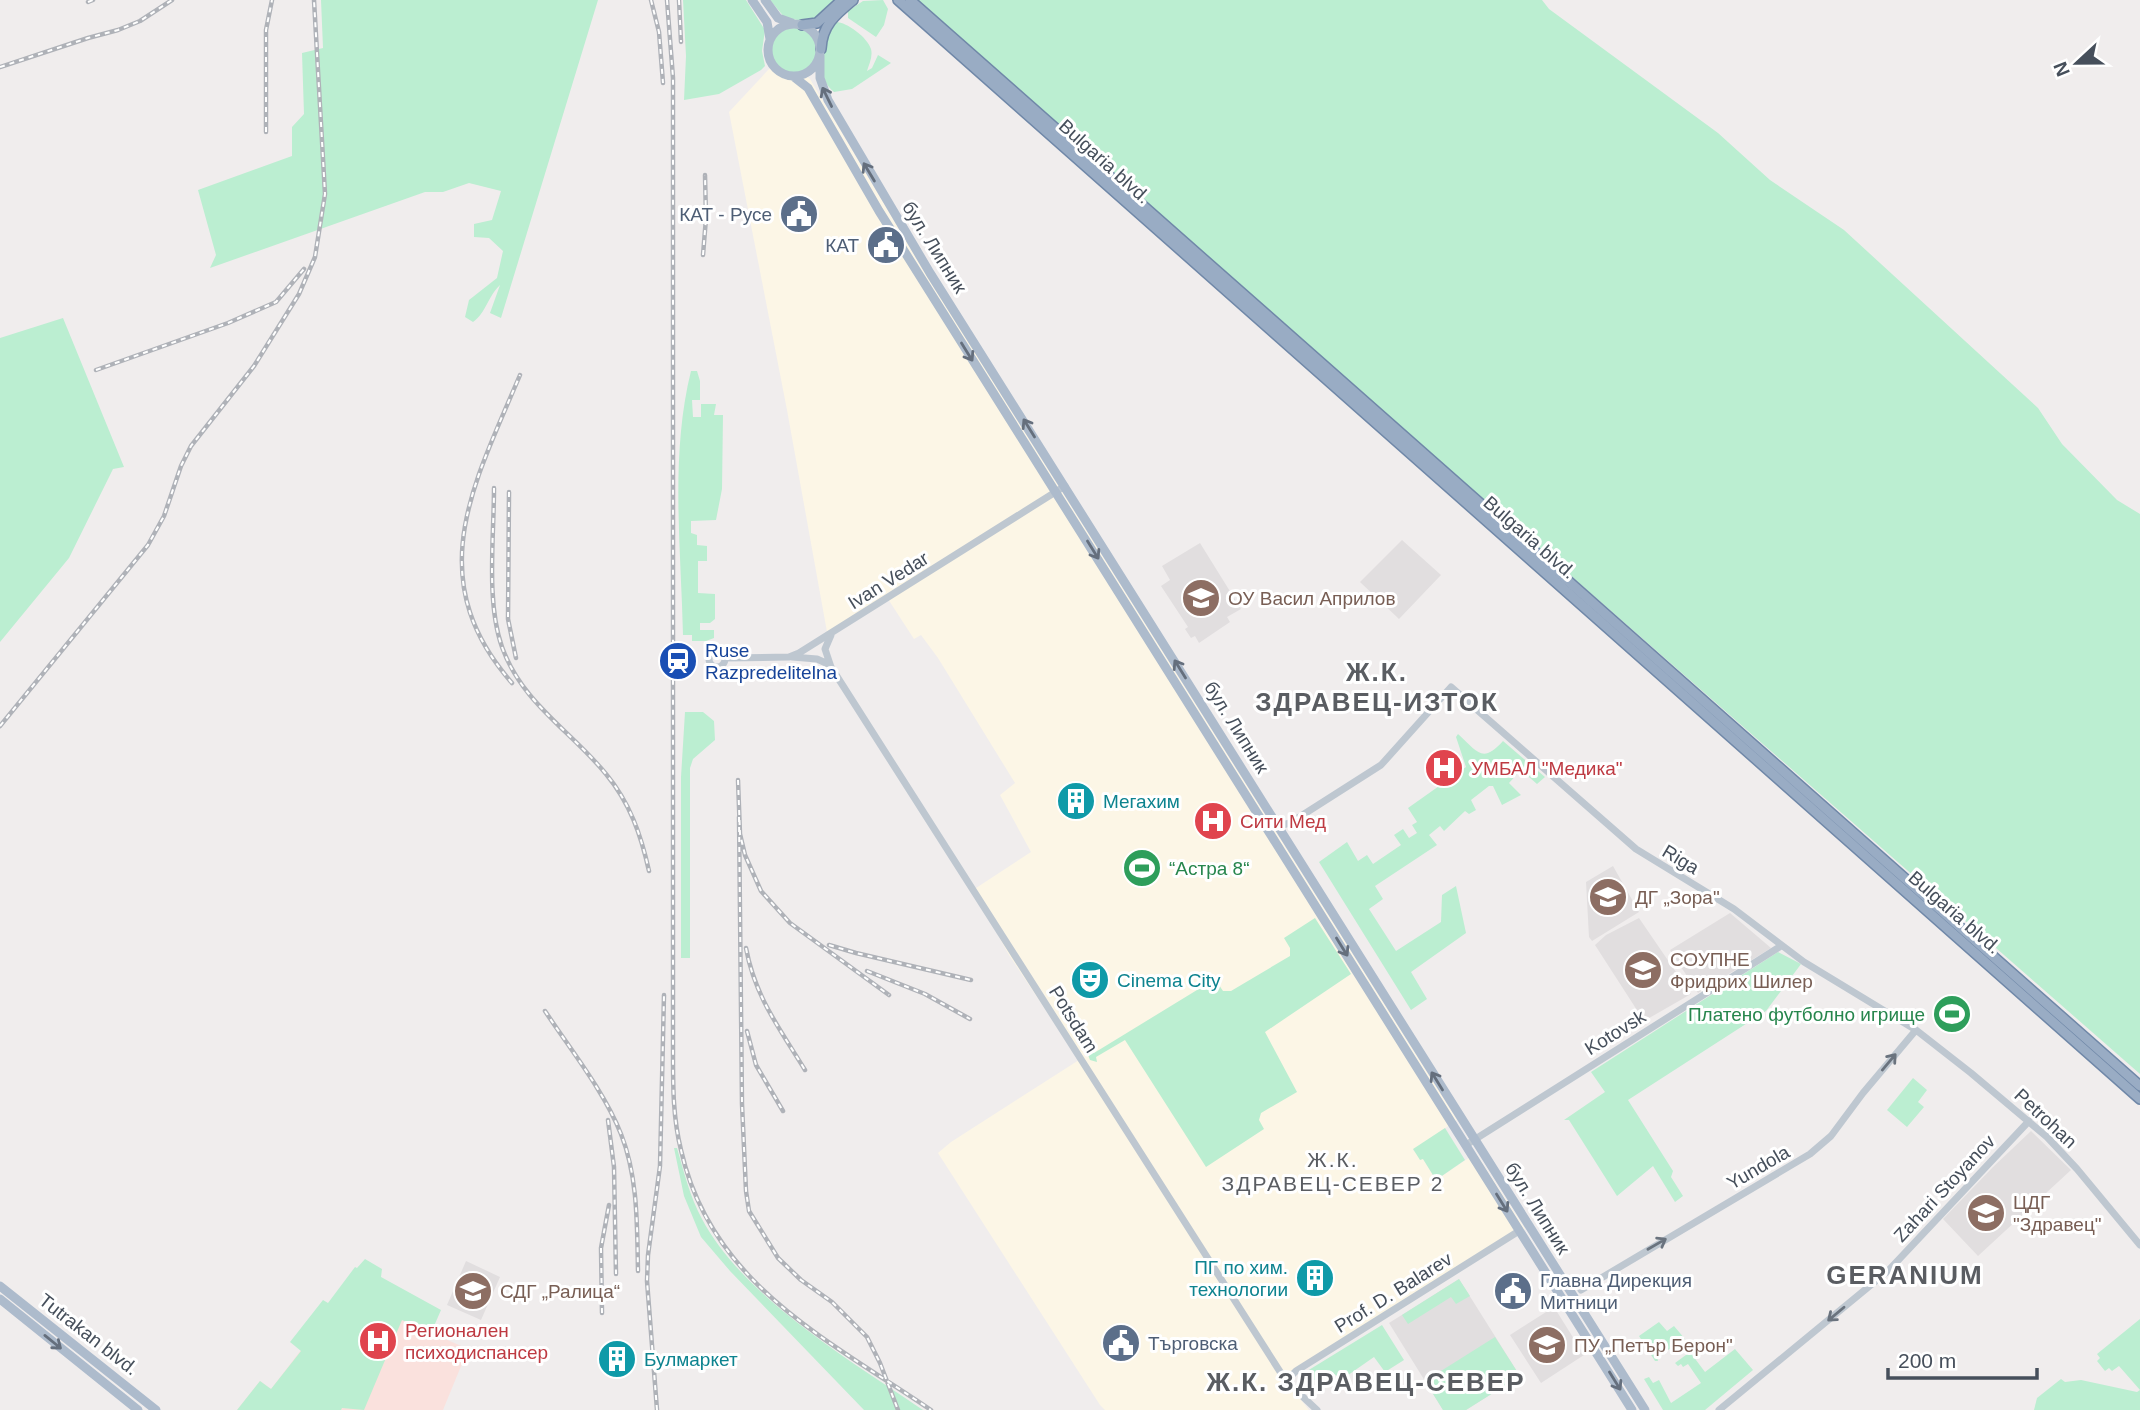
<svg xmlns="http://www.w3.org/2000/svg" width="2140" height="1410" font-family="Arial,sans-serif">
	<rect width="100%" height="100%" fill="#f0eded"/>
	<path fill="#fcf6e6" d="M769 69 804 74 810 79 934 288 971 344 1010 409 1457 1120 1413 1150 1423 1159 1436 1180 1476 1153 1525 1229 1286 1381 1309 1410H1105L1100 1405 938 1153 951 1142 1079 1060 1009 955 973 890 1031 852 1000 795 1015 783 938 658 921 635 914 639 888 599 827 632 787 410 729 112Z"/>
	<path fill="#e1dedf" d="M1402 540 1441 575 1399 619 1360 582Z
		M1200 543 1241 609 1227 617 1230 622 1199 643 1195 636 1191 638 1185 629 1188 627 1161 586 1170 580 1162 566Z
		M1613 866 1639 912 1592 941 1589 937 1586 882Z
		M1730 913 1771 948 1698 993 1670 950Z
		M1639 918 1691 994 1644 1021 1595 945 1606 935Z
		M2031 1131 2071 1170 1978 1256 1943 1219 1993 1167Z
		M466 1261 500 1277 481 1320 447 1305Z
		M1459 1279 1520 1376 1466 1410H1443L1389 1323Z
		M1554 1307 1584 1355 1541 1383 1510 1335Z"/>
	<path fill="#fae1dd" d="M402 1320 468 1349 443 1410H237L260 1381 271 1389 301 1350Z"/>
	<path fill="#bbeed1" d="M321 0H598L501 318 490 313 500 285C488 296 486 313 473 322L465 317 469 300 497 278 503 251 489 238 474 237V224L492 220 501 191 469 183 443 192H425L210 268 216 255 198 190 292 156V127L304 114 302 53 323 48Z
		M683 0H746L765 30 762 51 765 66 761 70 719 94 684 100 686 56Z
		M770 0H836L811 22 785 18Z
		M883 0 888 9 884 25 876 37 848 18V11L863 1Z
		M913 0H1542L1549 9 1718 133 1770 180 1844 230 2038 408 2062 444 2117 500 2140 514V1074Z
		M836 22C847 22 868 38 871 49 873 57 869 64 867 71L872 68 878 55 891 63 852 89 834 92C814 77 821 39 836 22Z
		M771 51a23 23 0 1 1 46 0a23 23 0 1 1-46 0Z
		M63 318 124 467 113 469 69 558 0 642V338Z
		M691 371H697L700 381V400H692L693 417H701V404H716L714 415H723L722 489 716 520 691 521V533L697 535V545L707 546V561H698V593L715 594V619L710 623H700V630H714V638L706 641H692V635H683C681 548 670 455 691 371Z
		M685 712H703L714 721 715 740 693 759 690 768V958H681V777Z
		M1458 734C1478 752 1482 764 1503 741L1545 777 1537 784 1521 770 1509 783 1521 795 1502 805 1493 786H1489L1471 800 1476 810 1469 814 1465 811 1444 831 1440 826 1429 835 1437 845 1375 886 1383 899 1369 909 1396 951 1441 922 1442 895 1456 886 1466 933 1411 972 1427 999 1411 1010 1319 862 1347 842 1358 861 1367 855 1373 864 1401 845 1394 835 1403 829 1409 838 1417 833 1412 825 1417 822 1408 808 1466 767 1456 737Z
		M1315 918 1351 974 1265 1032 1297 1092 1261 1113 1259 1120 1264 1129 1206 1167 1125 1040 1096 1057 1097 1062 1090 1060 1088 1055 1092 1051 1094 1053 1215 979 1223 991H1231L1290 956V948L1284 938Z
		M1778 952 1801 964 1766 1011 1628 1100 1673 1171 1671 1177 1683 1196 1675 1202 1653 1166 1617 1196 1569 1120H1564L1605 1092 1591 1072Z
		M1913 1078 1927 1090 1918 1102 1924 1107 1907 1127 1887 1110Z
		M1445 1128 1465 1160 1436 1180 1423 1159 1420 1160 1413 1149Z
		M674 1148H677C684 1172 690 1197 702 1219 744 1298 850 1360 923 1410H864L730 1271 701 1237 684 1196Z
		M365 1259 382 1269 381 1277 441 1310 431 1333 402 1320 364 1410 342 1408 341 1410H237L260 1381 271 1389 301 1351 290 1342 323 1300 328 1303 355 1267 357 1268Z
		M1459 1279 1470 1296 1456 1304 1451 1297 1408 1324 1402 1315Z
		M2140 1319V1410H2034L2037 1398 2061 1379 2065 1382 2081 1380 2137 1392 2140 1390 2119 1366 2112 1371 2109 1368 2105 1371 2097 1361 2100 1358 2097 1354Z
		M1659 1322 1667 1331 1674 1326 1685 1339 1657 1357 1658 1361H1655L1639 1336Z
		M1382 1325 1404 1360 1385 1372 1374 1357 1341 1380 1331 1371 1307 1384 1299 1376Z
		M1495 1337 1520 1376 1466 1410H1443L1425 1381Z
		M1735 1349 1753 1370 1705 1410H1663L1644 1379 1649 1377 1653 1383 1659 1380 1671 1403 1701 1383 1688 1364 1683 1367 1681 1364 1678 1366 1675 1363 1690 1352 1705 1372Z"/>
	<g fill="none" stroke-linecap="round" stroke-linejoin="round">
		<defs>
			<path id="trunk" d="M898 0 2140 1099
				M910 0 2140 1086
				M802 25 817 23 842 0
				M821 49C822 25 836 14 853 0"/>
		</defs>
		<use href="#trunk" stroke="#7088a8" stroke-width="12"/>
		<path stroke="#bec7d0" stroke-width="7" d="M831 635 825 649 831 667 1286 1381 1317 1410
			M709 659a8 8 0 1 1 16 0a8 8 0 1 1-16 0Z
			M792 657 817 659 828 664
			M725 658 789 657 799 653 1065 486
			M1275 827 1290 823 1381 765 1451 687 1636 849 1734 909 1804 962 1916 1030 1971 1073 2047 1137 2077 1169 2140 1245
			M1466 1145 1781 946
			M1581 1290 1810 1154 1831 1136 1863 1093 1916 1030
			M1286 1381 1296 1371 1519 1231
			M1719 1410 1889 1270 2029 1121"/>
		<path stroke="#adbbcc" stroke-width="9" d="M752 0 767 22 770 39
			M765 0 778 18 792 23
			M768 50a26 26 0 1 1 52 0a26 26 0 1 1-52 0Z
			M820 55V78L828 100 930 273 1645 1410
			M794 77 808 88 879 211 1632 1410
			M0 1286 156 1410
			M0 1299 138 1410"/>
		<use href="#trunk" stroke="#99acc4" stroke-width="9"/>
		<defs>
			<path id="rail" d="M651 0 659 32 663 83
				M667 0 673 78V1055C673 1087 673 1118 681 1150 711 1284 827 1339 931 1410
				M679 0 681 42
				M88 2 93 0
				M0 67 88 38 118 30 140 21 172 0
				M266 132V30L272 0
				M703 255 706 218 705 175
				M96 370 228 323 276 302 304 269
				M494 488C494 537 486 602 502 647 522 703 571 731 606 774 630 803 641 835 649 871
				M509 492 508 619 516 658
				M512 683C420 578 474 484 520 375
				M0 726 148 545 164 516 181 466 191 446 254 366 299 294 315 257 325 194 314 0
				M738 780 740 834 745 855 761 891 790 923 889 995
				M739 817 742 1104 746 1191 749 1211 778 1258 801 1280 832 1302 867 1337 880 1363 898 1410
				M829 945 856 953 971 980
				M746 948C755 997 780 1029 805 1070
				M867 971 925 994 970 1019
				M545 1011C570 1049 604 1091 621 1134 638 1177 637 1225 638 1271
				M747 1031 756 1065 783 1111
				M608 1120 614 1167 616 1274
				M602 1313 601 1248 609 1205
				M657 1410 647 1281 648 1255 660 1166 664 995"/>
		</defs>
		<use href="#rail" stroke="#afb2b8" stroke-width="4.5"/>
		<use href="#rail" stroke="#fff" stroke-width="2" stroke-dasharray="5" stroke-linecap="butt"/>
	</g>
	<defs><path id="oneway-shaft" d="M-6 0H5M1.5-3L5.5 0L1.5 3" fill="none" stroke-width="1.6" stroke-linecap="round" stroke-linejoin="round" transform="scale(1.75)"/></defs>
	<g stroke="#656f7d">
		<use href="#oneway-shaft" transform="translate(827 97) rotate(-116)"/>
		<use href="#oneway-shaft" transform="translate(869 172) rotate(-121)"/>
		<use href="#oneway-shaft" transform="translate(967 352) rotate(58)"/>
		<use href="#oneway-shaft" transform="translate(1029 428) rotate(-122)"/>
		<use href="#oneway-shaft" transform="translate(1093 550) rotate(58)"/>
		<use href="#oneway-shaft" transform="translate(1180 669) rotate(-122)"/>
		<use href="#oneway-shaft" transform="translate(1342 947) rotate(58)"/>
		<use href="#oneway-shaft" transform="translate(1437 1081) rotate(-122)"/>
		<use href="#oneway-shaft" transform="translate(1502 1203) rotate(58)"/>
		<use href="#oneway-shaft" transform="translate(53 1342) rotate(39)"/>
		<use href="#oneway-shaft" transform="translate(1615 1381) rotate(58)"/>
	</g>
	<g stroke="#6a737e">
		<use href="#oneway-shaft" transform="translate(1889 1062) rotate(-50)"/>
		<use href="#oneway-shaft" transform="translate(1657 1244) rotate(-30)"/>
		<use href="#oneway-shaft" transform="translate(1836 1314) rotate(140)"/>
	</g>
	<defs>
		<symbol id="civic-disc" viewBox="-11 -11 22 22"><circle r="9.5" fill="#5c6f8a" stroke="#fff"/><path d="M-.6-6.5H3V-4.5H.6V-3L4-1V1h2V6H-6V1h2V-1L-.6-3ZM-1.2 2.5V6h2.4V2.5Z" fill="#fff"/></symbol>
		<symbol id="school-disc" viewBox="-11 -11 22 22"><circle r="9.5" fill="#8d6e63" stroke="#fff"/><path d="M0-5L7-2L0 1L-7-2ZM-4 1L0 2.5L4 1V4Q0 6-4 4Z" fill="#fff"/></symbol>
		<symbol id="station-disc" viewBox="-11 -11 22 22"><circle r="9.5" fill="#1a4fb4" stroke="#fff"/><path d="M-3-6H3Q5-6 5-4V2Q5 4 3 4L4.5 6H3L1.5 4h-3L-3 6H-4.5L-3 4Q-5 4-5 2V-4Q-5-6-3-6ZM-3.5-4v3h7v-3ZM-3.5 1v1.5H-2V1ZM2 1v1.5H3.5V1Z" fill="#fff"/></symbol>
		<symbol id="hospital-disc" viewBox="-11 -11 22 22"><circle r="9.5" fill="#e0444e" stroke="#fff"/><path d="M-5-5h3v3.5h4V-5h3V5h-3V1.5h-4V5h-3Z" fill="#fff"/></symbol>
		<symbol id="building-disc" viewBox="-11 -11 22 22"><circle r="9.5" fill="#0f9aa8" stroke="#fff"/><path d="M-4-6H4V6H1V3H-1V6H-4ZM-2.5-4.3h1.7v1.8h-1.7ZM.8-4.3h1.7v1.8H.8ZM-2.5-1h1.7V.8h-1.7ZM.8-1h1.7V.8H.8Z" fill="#fff"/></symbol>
		<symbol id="stadium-disc" viewBox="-11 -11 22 22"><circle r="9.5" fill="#2e9e5b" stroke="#fff"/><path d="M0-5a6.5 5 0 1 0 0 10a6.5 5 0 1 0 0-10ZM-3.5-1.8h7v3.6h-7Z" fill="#fff"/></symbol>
		<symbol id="theatre-disc" viewBox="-11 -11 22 22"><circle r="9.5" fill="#0f9aa8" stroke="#fff"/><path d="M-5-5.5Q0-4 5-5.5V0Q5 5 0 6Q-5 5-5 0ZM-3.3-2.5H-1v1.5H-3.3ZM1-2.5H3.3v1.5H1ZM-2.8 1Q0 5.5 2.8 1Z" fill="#fff"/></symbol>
	</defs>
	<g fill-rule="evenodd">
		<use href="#civic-disc" x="777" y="192" width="44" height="44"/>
		<use href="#civic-disc" x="864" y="223" width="44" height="44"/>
		<use href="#school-disc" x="1179" y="576" width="44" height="44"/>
		<use href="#station-disc" x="656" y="639" width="44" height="44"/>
		<use href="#hospital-disc" x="1422" y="746" width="44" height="44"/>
		<use href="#building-disc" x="1054" y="779" width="44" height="44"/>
		<use href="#hospital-disc" x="1191" y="799" width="44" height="44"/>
		<use href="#stadium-disc" x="1120" y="846" width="44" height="44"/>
		<use href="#school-disc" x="1586" y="875" width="44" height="44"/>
		<use href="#school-disc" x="1621" y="948" width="44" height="44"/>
		<use href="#theatre-disc" x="1068" y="958" width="44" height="44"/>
		<use href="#stadium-disc" x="1930" y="992" width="44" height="44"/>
		<use href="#school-disc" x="1964" y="1191" width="44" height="44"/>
		<use href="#building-disc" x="1293" y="1256" width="44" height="44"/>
		<use href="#school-disc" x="451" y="1269" width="44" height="44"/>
		<use href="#civic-disc" x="1491" y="1269" width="44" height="44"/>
		<use href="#hospital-disc" x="356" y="1319" width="44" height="44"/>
		<use href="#civic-disc" x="1099" y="1321" width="44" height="44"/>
		<use href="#school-disc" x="1525" y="1323" width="44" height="44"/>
		<use href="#building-disc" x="595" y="1337" width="44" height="44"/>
	</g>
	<g text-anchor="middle" stroke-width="6" stroke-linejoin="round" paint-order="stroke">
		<g font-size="19" fill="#464f5b" stroke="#fff">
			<text transform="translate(1105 161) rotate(42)" y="7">Bulgaria blvd.</text>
			<text transform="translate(935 247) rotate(58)" y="7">бул. Липник</text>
			<text transform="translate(1530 537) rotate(41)" y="7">Bulgaria blvd.</text>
			<text transform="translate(888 580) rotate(-32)" y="7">Ivan Vedar</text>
			<text transform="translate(1237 727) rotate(58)" y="7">бул. Липник</text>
			<text transform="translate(1681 859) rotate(31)" y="7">Riga</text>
			<text transform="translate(1955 912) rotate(41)" y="7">Bulgaria blvd.</text>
			<text transform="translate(1074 1019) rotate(58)" y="7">Potsdam</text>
			<text transform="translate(1615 1032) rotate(-32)" y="7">Kotovsk</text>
			<text transform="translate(2046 1118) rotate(43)" y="7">Petrohan</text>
			<text transform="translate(1758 1167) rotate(-30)" y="7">Yundola</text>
			<text transform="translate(1944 1188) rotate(-47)" y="7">Zahari Stoyanov</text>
			<text transform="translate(1538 1208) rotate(58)" y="7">бул. Липник</text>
			<text transform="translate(1393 1292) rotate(-32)" y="7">Prof. D. Balarev</text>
			<text transform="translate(89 1334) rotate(38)" y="7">Tutrakan blvd.</text>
		</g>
		<g font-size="19" fill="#4e5e75" stroke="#fff" text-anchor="end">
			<text x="772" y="221">КАТ - Русе</text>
			<text x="859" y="252">КАТ</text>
			<text x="1540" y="1287" text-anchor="start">Главна Дирекция<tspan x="1540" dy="22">Митници</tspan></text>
			<text x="1148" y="1350" text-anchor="start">Търговска</text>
		</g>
		<g font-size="19" fill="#785e54" stroke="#fff" text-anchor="start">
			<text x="1228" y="605">ОУ Васил Априлов</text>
			<text x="1635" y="904">ДГ „Зора"</text>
			<text x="1670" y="966">СОУПНЕ<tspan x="1670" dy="22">Фридрих Шилер</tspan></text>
			<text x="2013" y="1209">ЦДГ<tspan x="2013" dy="22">"Здравец"</tspan></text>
			<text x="500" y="1298">СДГ „Ралица“</text>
			<text x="1574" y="1352">ПУ „Петър Берон"</text>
		</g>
		<g font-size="19" fill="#164399" stroke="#fff" text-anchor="start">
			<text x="705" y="657">Ruse<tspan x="705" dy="22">Razpredelitelna</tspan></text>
		</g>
		<g font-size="19" fill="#be3a42" stroke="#fff" text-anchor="start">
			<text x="1471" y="775">УМБАЛ "Медика"</text>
			<text x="1240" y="828">Сити Мед</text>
			<text x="405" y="1337">Регионален<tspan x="405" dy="22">психодиспансер</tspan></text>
		</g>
		<g font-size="19" fill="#0d838f" stroke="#fff" text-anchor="start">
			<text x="1103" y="808">Мегахим</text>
			<text x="1117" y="987">Cinema City</text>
			<text x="1288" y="1274" text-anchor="end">ПГ по хим.<tspan x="1288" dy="22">технологии</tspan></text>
			<text x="644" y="1366">Булмаркет</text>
		</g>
		<g font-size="19" fill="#27864d" stroke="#fff" text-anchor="start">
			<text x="1169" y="875">“Астра 8“</text>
			<text x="1925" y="1021" text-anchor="end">Платено футболно игрище</text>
		</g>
		<g font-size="21" letter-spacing="2" fill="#5a5d62" stroke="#fff">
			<text x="1333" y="1167">Ж.К.<tspan x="1333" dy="24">ЗДРАВЕЦ-СЕВЕР 2</tspan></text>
		</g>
		<g font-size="26" font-weight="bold" letter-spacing="2" fill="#5a5d62" stroke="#fff">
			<text x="1377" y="681">Ж.К.<tspan x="1377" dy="30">ЗДРАВЕЦ-ИЗТОК</tspan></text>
			<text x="1905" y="1284">GERANIUM</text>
			<text x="1366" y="1391">Ж.К. ЗДРАВЕЦ-СЕВЕР</text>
		</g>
	</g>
	<g transform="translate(2077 63) rotate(248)" stroke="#ffffff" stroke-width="5" paint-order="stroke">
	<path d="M0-5L12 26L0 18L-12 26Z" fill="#464f5b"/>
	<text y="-10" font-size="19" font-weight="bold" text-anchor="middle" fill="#464f5b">N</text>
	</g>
	<path d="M1888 1368v10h149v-10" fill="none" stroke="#464f5b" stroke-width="3.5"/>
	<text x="1898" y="1368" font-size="21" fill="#464f5b" stroke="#ffffff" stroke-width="5" paint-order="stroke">200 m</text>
</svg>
